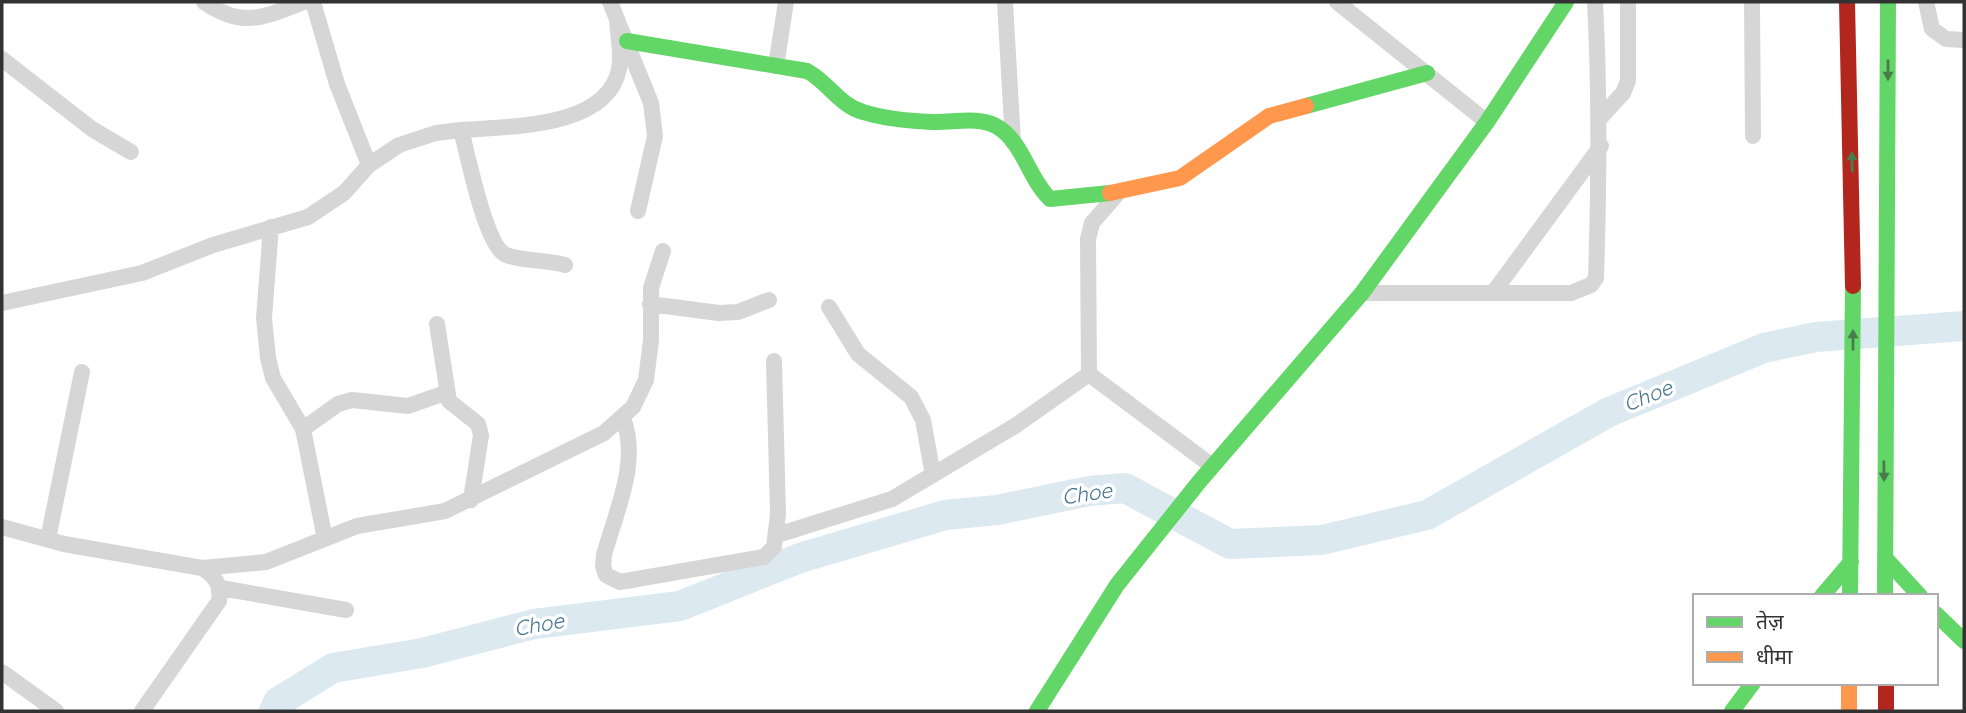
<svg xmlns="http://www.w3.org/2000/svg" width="1966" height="713" font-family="Quicksand,'Noto Sans Devanagari',sans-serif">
	<rect width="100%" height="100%" fill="#fff"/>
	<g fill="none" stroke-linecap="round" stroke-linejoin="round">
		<path stroke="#dde9f1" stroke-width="30" d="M274 711 278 702 333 668 422 653 534 624 680 606 800 558 945 515 997 510 1089 491 1125 488 1230 544 1322 540 1427 515 1609 412 1764 348 1816 337 1964 326"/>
		<path stroke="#d6d6d6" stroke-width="16" d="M204 2C244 29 263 17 304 2
			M313 2 337 84 369 165
			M610 2 651 103 655 136 638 211
			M1005 2 1013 142
			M1337 2 1487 122
			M1752 2 1753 136
			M1926 2 1932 29 1946 39 1964 40
			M2 59 92 129 131 152
			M776 66 786 2
			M1601 117 1623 93 1628 81V2
			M461 130C509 126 607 129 619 69 622 53 618 36 617 21
			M1119 192 1092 223 1088 239 1089 374 1212 466
			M271 227 264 318 268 358 273 378 303 429 325 539
			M1362 293H1571L1591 285 1596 278C1599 185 1600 94 1595 2
			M1493 293 1601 146
			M2 303 142 273 213 245 308 217 344 193 369 165 399 145 436 133 461 130C468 155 485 246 506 255 523 261 547 260 565 265
			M650 304 719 313 738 312 769 300
			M829 307 858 354 911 397 923 420 933 475
			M437 324 449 401 478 424 481 435 471 500
			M623 418C640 462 616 511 604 555L603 566 606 575 620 582 764 557 774 547 778 514 774 361
			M303 429 338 404 352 400 408 406 445 393
			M2 527 64 544 202 568C216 577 221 584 219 601L142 711
			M777 535 892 499 1015 426 1089 374
			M48 539 82 372
			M202 568 266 562 357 526 445 511 604 433 633 407 646 380 651 340V288L663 251
			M221 588 346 610
			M2 672 56 711"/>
		<path stroke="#63d668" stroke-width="16" d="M627 41 807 71C828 82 839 105 863 112 885 119 909 121 932 122 952 123 978 116 996 126 1023 141 1028 178 1050 199L1110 193
			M1306 106 1427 73
			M1885 558 1920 596
			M1822 596 1851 562
			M1850 596 1853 286
			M1885 596 1888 2
			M1936 614 1964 641
			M1037 711 1117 585 1199 482 1362 293 1487 122 1566 2
			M1732 711 1753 683"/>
		<path stroke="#ff974d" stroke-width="16" d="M1110 193 1180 178 1269 116 1306 106
			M1849 683V711"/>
		<path stroke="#b3261e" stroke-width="16" d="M1847 2 1853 286
			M1886 683V711"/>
	</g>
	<defs><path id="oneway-solid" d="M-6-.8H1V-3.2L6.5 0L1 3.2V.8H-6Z" transform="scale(1.75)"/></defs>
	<g fill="#487c4a">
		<use href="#oneway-solid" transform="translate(1888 70) rotate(90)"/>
		<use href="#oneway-solid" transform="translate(1852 162) rotate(-92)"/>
		<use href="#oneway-solid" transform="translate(1853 340) rotate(-90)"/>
		<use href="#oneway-solid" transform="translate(1884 471) rotate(89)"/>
	</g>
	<g text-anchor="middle" stroke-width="7" stroke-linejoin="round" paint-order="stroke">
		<g font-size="21" font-style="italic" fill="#44728f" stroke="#fff">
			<text transform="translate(1648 396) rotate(-22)" y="7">Choe</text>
			<text transform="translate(1087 494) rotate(-8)" y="7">Choe</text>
			<text transform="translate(539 625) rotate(-10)" y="7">Choe</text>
		</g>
	</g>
	<rect width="1966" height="713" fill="none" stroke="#323232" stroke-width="7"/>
	<rect x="1693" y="594" width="245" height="91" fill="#ffffff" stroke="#adadad" stroke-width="2"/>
	<rect x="1707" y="617" width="35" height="10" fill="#63d668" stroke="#adadad" stroke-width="2"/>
	<text x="1756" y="629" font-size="21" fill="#323232">तेज़</text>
	<rect x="1707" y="652" width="35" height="10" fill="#ff974d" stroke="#adadad" stroke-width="2"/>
	<text x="1756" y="664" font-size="21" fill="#323232">धीमा</text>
</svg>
